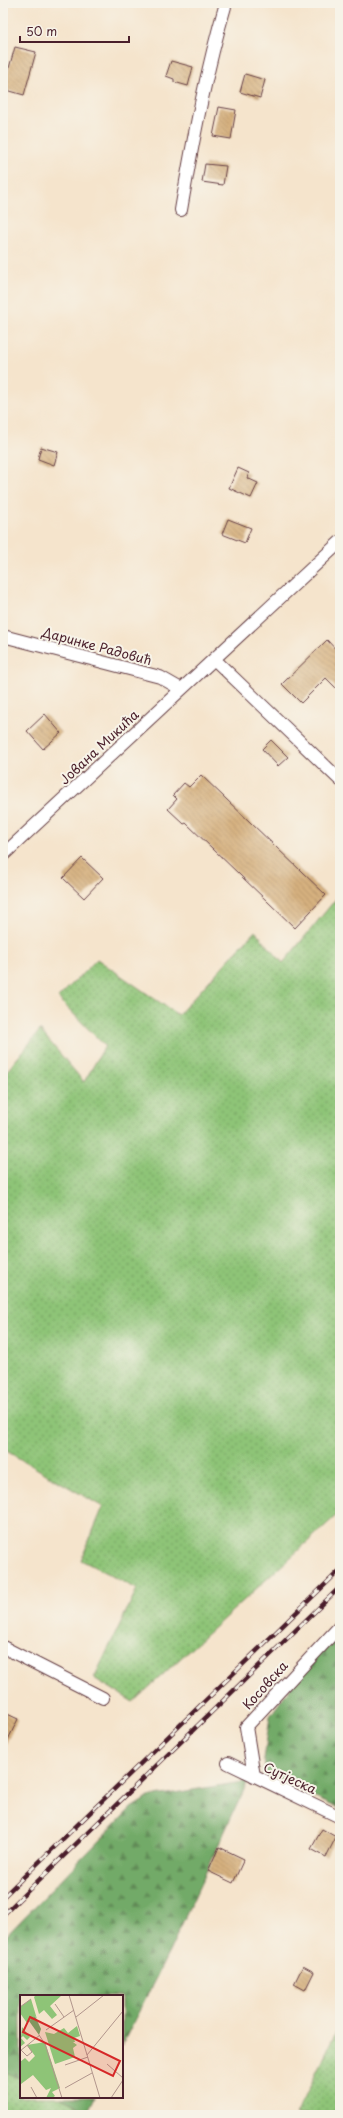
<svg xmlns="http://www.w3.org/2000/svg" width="343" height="2118" font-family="'Playpen Sans',sans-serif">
	<defs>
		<pattern id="grass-dots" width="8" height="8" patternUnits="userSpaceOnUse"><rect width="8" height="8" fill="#8ec477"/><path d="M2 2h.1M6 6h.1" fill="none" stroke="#769f62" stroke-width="1.8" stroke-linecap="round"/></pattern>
		<pattern id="forest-firs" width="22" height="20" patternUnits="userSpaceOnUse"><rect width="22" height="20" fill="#72aa68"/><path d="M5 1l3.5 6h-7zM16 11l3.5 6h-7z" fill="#608a56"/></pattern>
		<pattern id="building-back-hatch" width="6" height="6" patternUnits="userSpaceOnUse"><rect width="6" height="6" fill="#d6b17f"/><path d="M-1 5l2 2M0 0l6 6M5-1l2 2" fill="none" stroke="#b08f68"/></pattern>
	</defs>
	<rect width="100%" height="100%" fill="#f7f3e8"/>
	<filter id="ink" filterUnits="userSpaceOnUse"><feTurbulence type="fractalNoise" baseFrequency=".025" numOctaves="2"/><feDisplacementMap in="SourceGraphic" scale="8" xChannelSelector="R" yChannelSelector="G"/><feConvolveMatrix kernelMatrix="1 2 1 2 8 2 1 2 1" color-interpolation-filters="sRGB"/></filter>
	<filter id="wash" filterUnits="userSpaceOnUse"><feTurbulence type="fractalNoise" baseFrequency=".012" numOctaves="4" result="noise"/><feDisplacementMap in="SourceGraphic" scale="16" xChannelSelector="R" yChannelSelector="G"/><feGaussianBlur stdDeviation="0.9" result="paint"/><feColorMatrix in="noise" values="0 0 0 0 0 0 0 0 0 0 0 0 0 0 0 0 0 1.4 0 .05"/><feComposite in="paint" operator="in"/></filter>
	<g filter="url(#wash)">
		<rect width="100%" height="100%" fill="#f5e4cc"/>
		<path fill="url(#grass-dots)" stroke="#6c7251" d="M340 894V1512L133 1702 94 1678 137 1589 81 1560 103 1507 3 1449V1076L40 1030 84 1082 105 1046 58 998 97 959 178 1015 255 931 283 963Z
			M340 2024V2115H296L335 2034Z
			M3 2071 21 2079V2097H59L97 2115H3Z"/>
		<path fill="url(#forest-firs)" stroke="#5e644a" d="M340 1617V1809L263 1774 264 1759 270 1716Z
			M248 1781 170 1950 122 2045V1996H21V2079L3 2071V1939L131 1808 149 1797Z
			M59 2097H95L88 2111Z"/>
		<g id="blocks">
			<path fill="url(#building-back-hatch)" d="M15 47 36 52 24 95 3 89Z
				M171 61 193 67 188 86 174 82V79L166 76Z
				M245 74 265 80 260 98 240 92Z
				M219 107 236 110 231 139 213 136Z
				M205 164 226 166 223 185 202 182Z
				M41 447 58 452 54 465 38 459Z
				M238 468 249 473 247 478 258 483 251 498 229 488Z
				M228 519 251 528 245 543 222 534Z
				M327 640 340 654V692L326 678 301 703 282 684Z
				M45 714 61 733 43 749 27 731Z
				M271 740 288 757 278 766 262 749Z
				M201 775 326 895 295 928 186 823 184 824 168 809 177 799 173 795 184 783 189 787Z
				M82 858 103 878 84 898 63 878Z
				M3 1712 18 1719 3 1750Z
				M322 1829 336 1837 326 1857 311 1849Z
				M219 1847 244 1859 233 1883 208 1871Z
				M303 1966 314 1972 305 1990 294 1984Z"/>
		</g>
	</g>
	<g filter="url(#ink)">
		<use href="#blocks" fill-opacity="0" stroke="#643d43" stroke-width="1"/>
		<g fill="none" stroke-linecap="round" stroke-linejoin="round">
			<defs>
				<path id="minor" d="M181 210C193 140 206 71 226 3
					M3 636 160 677 181 689
					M214 659 340 780
					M3 855 340 542
					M3 1647 103 1698
					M228 1763 340 1817
					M254 1776 246 1727 340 1626"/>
			</defs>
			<use href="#minor" stroke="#643d43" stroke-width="14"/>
			<use href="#minor" stroke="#fff" stroke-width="12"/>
			<defs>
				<path id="rail" d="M3 1897 340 1570
					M3 1915 340 1587"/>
			</defs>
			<use href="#rail" stroke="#4a1f2b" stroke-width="4.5"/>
			<use href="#rail" stroke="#f7f3e8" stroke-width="3" stroke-dasharray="9" stroke-linecap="butt"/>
		</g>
	</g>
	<g text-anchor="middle" stroke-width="4" stroke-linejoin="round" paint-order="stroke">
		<g font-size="13" fill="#4a1f2b" stroke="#f7f3e8">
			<text transform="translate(97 646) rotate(15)" y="5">Даринке Радовић</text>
			<text transform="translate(99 747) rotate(-43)" y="5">Јована Микића</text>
			<text transform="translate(265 1685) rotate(-48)" y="5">Косовска</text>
			<text transform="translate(290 1778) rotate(25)" y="5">Сутјеска</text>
		</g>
	</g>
	<g transform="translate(20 1995)">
		<rect width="103" height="103" fill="#f5e4cc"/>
		<path d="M16 0H42L30 11 37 20 32 24 24 15 19 19 14 2ZM11 4 17 24 15 21 7 28 0 18V12ZM57 31 60 41 54 43 55 47H53L57 50 53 53 55 62 35 69 25 37 34 39 44 33 48 38ZM2 32 10 42 7 45 3 41 1 43 5 48 0 52ZM25 47 40 93 32 97 35 101 32 103H26L31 93 26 95 13 80 1 89 0 87V67L5 63 9 67 15 61 7 50Z" fill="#8ec477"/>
		<path d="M15 21 21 34 19 40 9 26Z" fill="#72aa68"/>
		<path fill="none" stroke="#b1958c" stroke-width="1" d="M49 0 80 103M35 9 44 22M0 12 11 4M56 22 84 0M26 35 54 15M19 40 25 49 42 103M1 55 7 61 12 57 7 50M0 56 20 40M67 60 103 16M87 69 103 83M45 70 68 62M11 92 17 103M45 93 72 78M91 103 103 85"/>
		<path fill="#d62828" fill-opacity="0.15" stroke="#d62828" stroke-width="2" d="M10 22 100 66 93 81 3 37Z"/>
		<rect width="103" height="103" fill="none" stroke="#4a1f2b" stroke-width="2"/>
	</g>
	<rect width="343" height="2118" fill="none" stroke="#f7f3e8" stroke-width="16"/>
	<path d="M20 36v6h109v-6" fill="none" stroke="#4a1f2b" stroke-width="2"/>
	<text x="26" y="36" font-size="12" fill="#4a1f2b" stroke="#f7f3e8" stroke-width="3" paint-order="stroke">50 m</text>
</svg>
